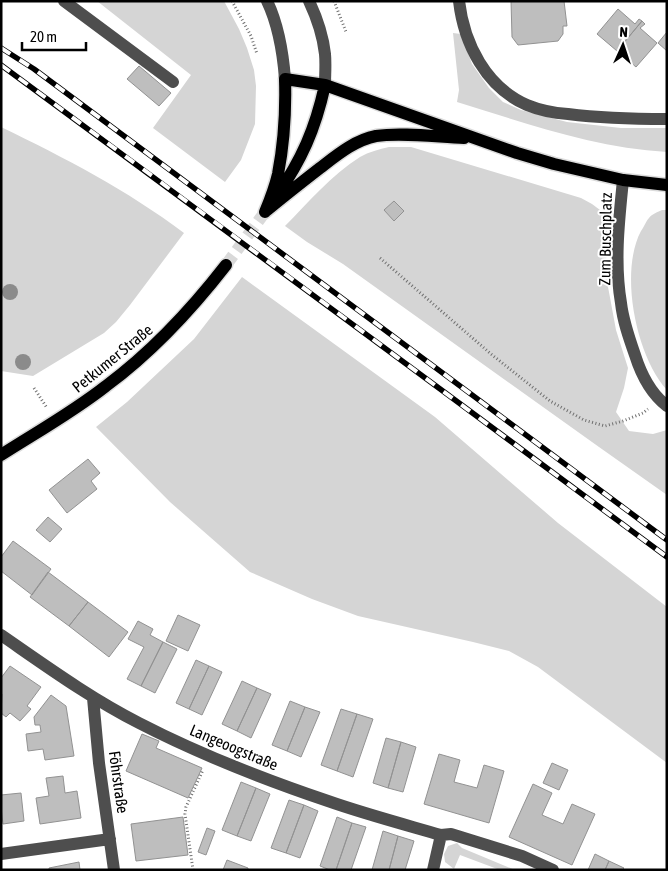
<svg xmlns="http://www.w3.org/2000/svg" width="668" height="871" font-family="'Asap Condensed',sans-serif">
	<rect width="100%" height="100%" fill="#fff"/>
	<path fill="#d5d5d5" d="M97 1H224L239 29 247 48 254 70 256 86 255 124 241 160 225 182 153 128 191 75Z
		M453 33 461 34 472 64 489 88 503 102 521 110 567 122 621 128H667V152C595 148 525 123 457 102L459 90Z
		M1 127C65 158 127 190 184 233L130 305 116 322 104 333 33 376 1 371Z
		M389 147H411L581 198 592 204 600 210 605 220 607 233 606 276 616 330 628 368 624 388 616 412 629 431 653 434 667 430V495L599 447 343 264 307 242 285 226C308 203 331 175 360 157 369 152 379 149 389 147Z
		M662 210H667V390C636 356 619 272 641 231 644 227 646 221 649 218 652 214 658 212 662 210Z
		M242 277 435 417 558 523 667 607V763L538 667 509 651 473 642 358 616 312 599 250 572 170 502 96 427 127 402 194 339Z
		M457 843 462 848 515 870H500L460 855 454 869 445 862 444 854 448 846Z"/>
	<path fill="#bebebe" stroke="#929292" d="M511 1H564L567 26H563V34L558 41 518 45 512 37Z
		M618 9 635 24 639 19 642 21 617 51 597 34Z
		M642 21 645 24 640 28 657 43 636 67 617 51Z
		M667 32V51L658 43Z
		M139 66 171 93 159 106 127 79Z
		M394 201 404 211 394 221 384 210Z
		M88 459 100 473 91 481 97 489 67 513 49 490Z
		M48 517 62 529 50 542 36 530Z
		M13 541 51 569 32 595 1 571V557Z
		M48 572 88 602 69 626 30 597Z
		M88 602 128 632 109 657 69 626Z
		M178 615 200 625 188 651 166 641Z
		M138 621 153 629 150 635 163 642 141 686 127 679 144 647 128 639Z
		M163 642 177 649 155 693 141 686Z
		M196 660 209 666 189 709 176 703Z
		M10 666 41 687 27 706 31 709 20 721 10 713 6 717 1 713 2 694 1 693V678Z
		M209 666 222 672 202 715 189 709Z
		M242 681 257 688 237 731 222 724Z
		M257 688 271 694 251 738 237 731Z
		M51 695 66 706 74 756 45 760 43 749 28 751 26 734 41 732 40 725H35L34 717Z
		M290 701 305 707 287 751 272 745Z
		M305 707 320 712 301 757 287 751Z
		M341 709 357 714 337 771 321 765Z
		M357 714 373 719 353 777 337 771Z
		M142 734 159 741 156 748 202 768 188 798 126 771Z
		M386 738 401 742 388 788 373 783Z
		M401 742 416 747 403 792 388 788Z
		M439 754 460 760 454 782 477 788 484 765 504 771 489 823 424 804Z
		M552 763 568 770 559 790 543 783Z
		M63 776 65 793 77 791 81 818 40 824 36 798 49 796 46 778Z
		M241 782 256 788 237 836 222 830Z
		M533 784 552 793 542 815 563 824 572 804 595 814 572 865 509 837Z
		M256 788 270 794 251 841 237 836Z
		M21 793 24 821 3 824 1 808V795Z
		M289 800 304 805 286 853 271 848Z
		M304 805 318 811 300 858 286 853Z
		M183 817 188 855 136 861 131 824Z
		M337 817 352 823 336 870H330L320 866Z
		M352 823 366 827 351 870H336Z
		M207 828 215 831 206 855 198 852Z
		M383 831 398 836 389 870H372Z
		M398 836 414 841 405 870H389Z
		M595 854 609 861 605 870H588Z
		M227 860 248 868V870H223Z
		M609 861 624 868 622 870H605Z
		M79 862 80 870H49V868Z"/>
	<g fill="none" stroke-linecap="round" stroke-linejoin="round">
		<path stroke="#d9d9d9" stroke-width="12" stroke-dasharray="12 6" stroke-linecap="butt" d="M226 265 265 212"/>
		<defs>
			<path id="major" d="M276 197C302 159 315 130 325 85
				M266 211C284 196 302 182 320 168 337 155 355 140 376 136 402 132 438 137 464 138
				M265 212C270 200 275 187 278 174 284 143 286 111 285 79L325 85 517 153 554 164 623 180 667 185
				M1 455C37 432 73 412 106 386 152 352 191 310 226 265"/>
		</defs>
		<use href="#major" stroke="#dbdbdb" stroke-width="15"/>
		<path stroke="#707070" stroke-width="3" stroke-dasharray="1 2.5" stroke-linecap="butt" d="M232 1 251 36 257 54
			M334 1 346 32
			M380 258 491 354 550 401 584 420 605 426 623 421 643 413 648 409
			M34 388 47 408
			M193 870 185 814 186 807 203 770"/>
		<path stroke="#4e4e4e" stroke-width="12" d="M64 1 173 82
			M267 1C279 26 283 53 285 79
			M309 1C317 18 323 36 325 54 326 64 325 75 325 85
			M459 1C464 44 486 87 527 105 539 110 554 113 568 114 600 118 634 119 667 119
			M623 180C619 220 614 262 621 303 623 321 629 338 635 355 641 374 650 393 667 406
			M1 635C46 666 90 698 139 723 199 754 263 779 328 801 365 814 403 824 441 835L433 870
			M93 698 99 763 114 870
			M441 835 451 834 522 856 553 870
			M1 854 110 839"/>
		<use href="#major" stroke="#000" stroke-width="12"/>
		<defs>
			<path id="rail" d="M1 48 34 69 667 540
				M1 65C224 228 445 393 667 557"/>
		</defs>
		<use href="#rail" stroke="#000" stroke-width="5.5"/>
		<use href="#rail" stroke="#fff" stroke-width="4" stroke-dasharray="11" stroke-linecap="butt"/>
	</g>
	<g fill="#8b8b8b">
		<circle cx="10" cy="292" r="8"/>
		<circle cx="23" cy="362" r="8"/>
	</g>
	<g text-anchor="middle" stroke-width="4" stroke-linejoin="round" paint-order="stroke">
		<g font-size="16" fill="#000" stroke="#fff">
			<text transform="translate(605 239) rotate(-89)" y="6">Zum Buschplatz</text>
			<text transform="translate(112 358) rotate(-39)" y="6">Petkumer Straße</text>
			<text transform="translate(234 747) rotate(23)" y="6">Langeoogstraße</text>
			<text transform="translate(119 782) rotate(82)" y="6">Föhrstraße</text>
		</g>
	</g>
	<rect width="668" height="871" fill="none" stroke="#000000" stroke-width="5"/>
	<g transform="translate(623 45) rotate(3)" stroke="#ffffff" stroke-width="4" paint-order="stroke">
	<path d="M0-4L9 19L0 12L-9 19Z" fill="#000000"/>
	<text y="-8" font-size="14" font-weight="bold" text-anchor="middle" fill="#000000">N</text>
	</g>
	<path d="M22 42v8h64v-8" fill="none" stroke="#000000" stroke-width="2.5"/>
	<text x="30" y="42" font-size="15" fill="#000000" stroke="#ffffff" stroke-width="4" paint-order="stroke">20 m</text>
</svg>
